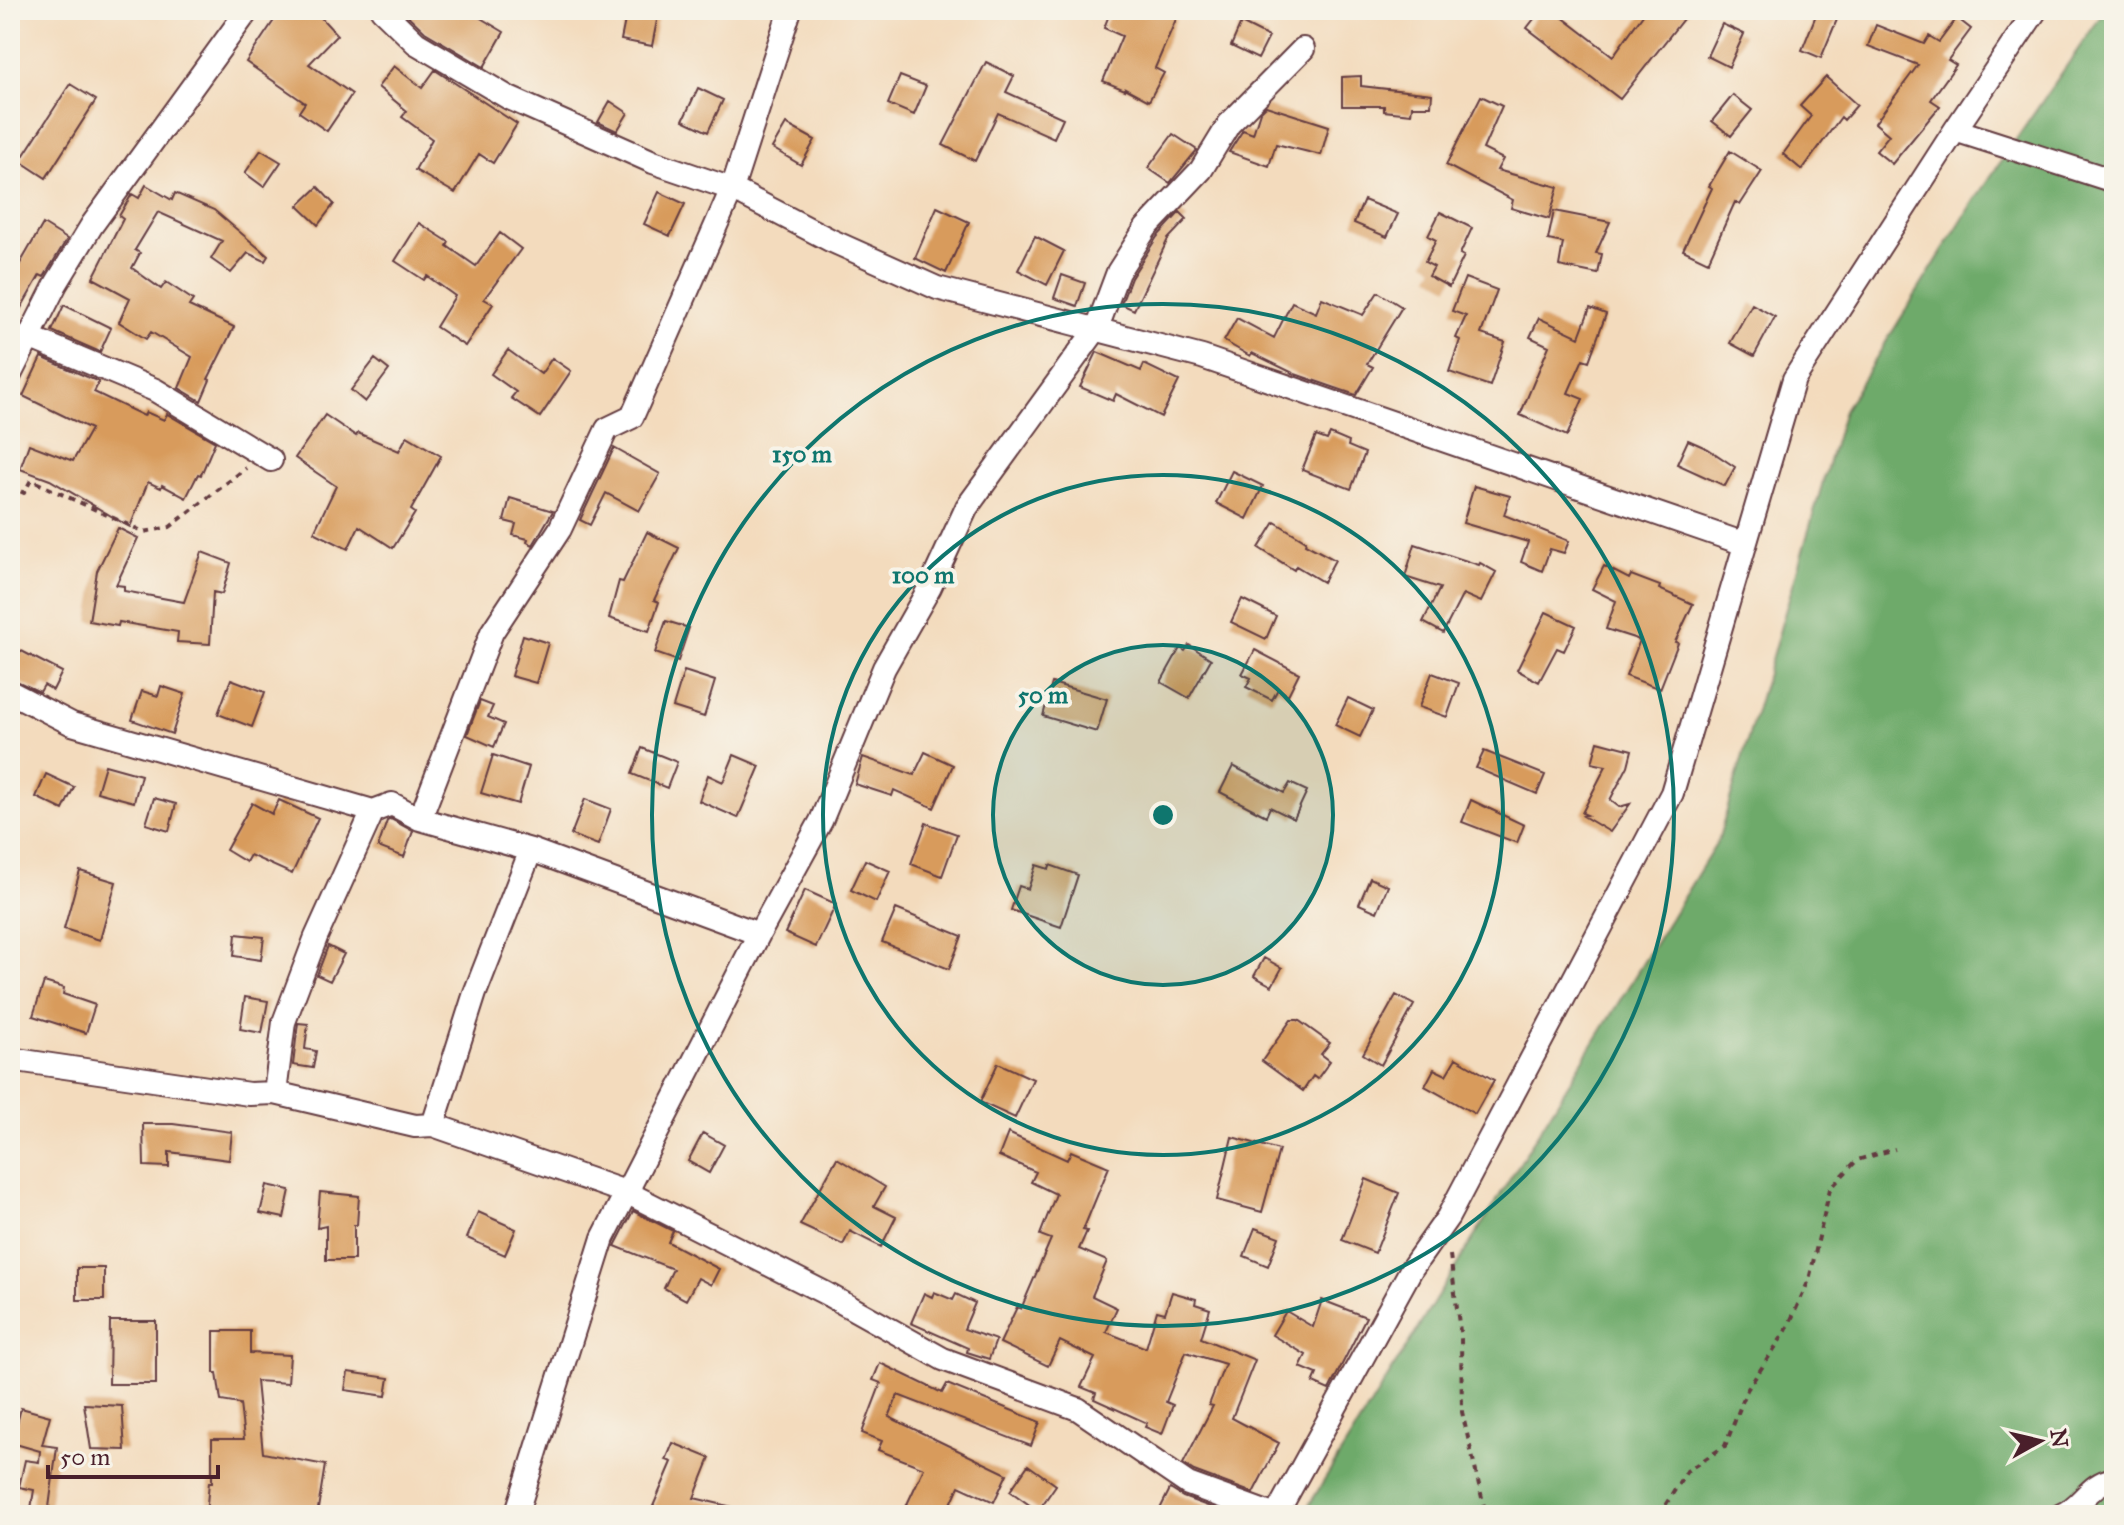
<svg xmlns="http://www.w3.org/2000/svg" width="2124" height="1525" font-family="'IM FELL Great Primer',serif">
	<rect width="100%" height="100%" fill="#f7f3e8"/>
	<filter id="ink" filterUnits="userSpaceOnUse"><feTurbulence type="fractalNoise" baseFrequency=".0125" numOctaves="2"/><feDisplacementMap in="SourceGraphic" scale="16" xChannelSelector="R" yChannelSelector="G"/><feConvolveMatrix kernelMatrix="1 2 1 2 8 2 1 2 1" color-interpolation-filters="sRGB"/></filter>
	<filter id="wash" filterUnits="userSpaceOnUse"><feTurbulence type="fractalNoise" baseFrequency=".006" numOctaves="4" result="noise"/><feDisplacementMap in="SourceGraphic" scale="32" xChannelSelector="R" yChannelSelector="G"/><feGaussianBlur stdDeviation="1.8" result="paint"/><feColorMatrix in="noise" values="0 0 0 0 0 0 0 0 0 0 0 0 0 0 0 0 0 1.4 0 .05"/><feComposite in="paint" operator="in"/></filter>
	<g filter="url(#wash)">
		<rect width="100%" height="100%" fill="#f3dbbd"/>
		<path fill="#6eaa6b" stroke="#5c644b" stroke-width="2" d="M2105 10H2114V1515H1303L1718 841 1844 410 1971 205Z"/>
		<g id="blocks">
			<path fill="#d89b5b" d="M281 10H314L337 35 309 64 352 94 327 131 299 112 305 103 246 62Z
				M402 10H467L504 32 484 67 425 32Z
				M627 10H659L652 46 621 40Z
				M1111 10H1180L1155 68 1164 73 1149 101 1125 88V90L1103 81 1122 36 1104 28Z
				M1541 10H1553L1613 56 1646 10H1690L1620 99 1527 28Z
				M1818 10H1841L1821 58 1802 50Z
				M1957 18 1971 29 1948 60 1956 65 1931 100 1940 106 1892 164 1876 151 1889 135 1875 123 1918 65 1868 46 1876 25 1924 44 1929 36 1939 42Z
				M1241 23 1269 37 1258 59 1231 46Z
				M1722 24 1744 34 1729 67 1707 56Z
				M986 62 1014 76 1006 92 1063 118 1054 138 998 113 975 161 943 145Z
				M394 66 422 88 435 70 517 124 493 163 479 154 455 193 415 170 432 139 402 117 407 111 378 87Z
				M900 76 926 86 914 115 888 104Z
				M1361 76V86L1432 94 1431 106H1412L1411 114 1384 111V106H1342V77Z
				M1826 77 1857 105 1844 120 1841 117 1802 170 1783 154 1811 116 1800 106Z
				M70 84 96 100 46 178 20 161Z
				M698 88 723 100 708 132 683 120Z
				M1733 95 1752 110 1731 136 1712 121Z
				M1481 96 1502 106 1483 149 1503 159 1497 170 1558 187 1549 219 1511 208 1513 200 1446 165Z
				M610 101 628 113 617 131 598 122Z
				M1266 106 1329 126 1321 155 1276 144 1269 166 1229 152 1243 130 1253 134 1260 112Z
				M786 124 815 140 801 165 772 148Z
				M1173 134 1197 150 1170 183 1148 168Z
				M261 150 281 162 264 187 245 173Z
				M1730 151 1762 171 1740 205 1735 202 1708 262 1683 250 1712 188 1709 186Z
				M146 185 172 200 175 193 214 210 268 256 265 261 248 253 231 273 211 259 222 241 158 212 135 250 140 253 132 268 161 289 166 282 193 300 189 306 234 327 208 379 210 380 201 401 179 388 192 357 151 332 146 339 119 322 130 298 93 278 123 219 119 216 132 194 139 198Z
				M318 187 334 204 318 225 298 206Z
				M659 192 685 204 670 236 644 224Z
				M1364 200 1398 214 1387 237 1354 223Z
				M937 207 969 222 946 273 915 258Z
				M1554 211 1610 222 1596 253 1602 254 1598 274 1559 266 1563 243 1548 240Z
				M1180 212 1187 219 1168 239 1134 310 1121 304 1131 278 1157 237Z
				M1440 212 1472 228 1460 254 1464 256 1449 287 1429 276 1434 267 1425 262 1436 240 1428 236Z
				M419 223 449 242 447 246 476 266 500 233 521 249 484 299 493 304 465 346 436 327 455 296 427 276 424 280 395 261Z
				M43 224 67 239 44 277 40 275 10 327V281Z
				M1035 236 1064 251 1047 285 1018 270Z
				M1062 275 1085 283 1077 306 1054 298Z
				M1465 278 1497 290 1481 334 1505 342 1490 386 1449 372 1460 340 1456 338 1466 316 1452 311Z
				M1378 292 1402 307 1367 364 1373 367 1356 395 1295 374 1252 353 1250 356 1224 341 1237 318 1274 338 1292 302 1316 313 1322 298 1363 315Z
				M1752 304 1775 317 1754 356 1730 343Z
				M64 305 111 328 100 352 52 331Z
				M1590 308 1606 314 1589 361 1583 359 1568 393 1583 399 1567 436 1520 415 1549 346 1530 337 1539 318 1579 337Z
				M508 350 541 374 552 358 571 371 540 417 511 398 516 392 491 374Z
				M1097 352 1141 371 1144 364 1179 381 1161 417 1116 394 1113 401 1080 387Z
				M41 357 99 382 94 392 144 416 146 412 164 420 167 414 215 442 201 475 198 474 186 498 162 485 161 488 148 482 130 527 50 480 20 469 29 444 73 461 91 429 23 396Z
				M375 359 389 370 365 402 351 390Z
				M325 415 356 436 358 433 399 451 407 436 441 456 411 510 415 513 393 548 359 526 348 549 314 532 336 486 295 458Z
				M1330 434 1349 442 1348 446 1365 453 1351 489 1302 470 1316 436 1327 440Z
				M1688 440 1708 449 1735 467 1725 486 1677 464Z
				M614 448 660 474 639 511 606 493 590 525 580 520Z
				M1232 471 1263 486 1247 519 1216 503Z
				M1474 486 1510 496 1504 515 1569 541 1564 553 1550 549 1542 571 1521 562 1528 542 1463 523Z
				M510 498 553 511 533 545 527 542 528 539 513 535 516 524 504 521Z
				M1275 522 1306 541 1305 544 1335 560 1323 582 1296 566 1294 570 1259 548Z
				M118 528 138 538 116 585 124 586V591L184 602 202 552 231 563 222 594 213 592 210 644 177 642 178 632 119 622 118 626 89 621 97 571Z
				M647 532 679 548 654 600 659 602 649 631 609 618 619 581 623 582Z
				M1415 544 1479 565 1480 563 1496 572 1481 602 1463 594 1443 633 1423 622 1440 588 1405 577Z
				M1604 566 1629 579 1631 575 1660 586 1659 589 1693 604 1675 642 1678 643 1660 689 1626 676 1640 640 1606 629 1616 601 1592 589Z
				M1242 599 1276 616 1266 639 1231 622Z
				M1546 612 1576 626 1564 651 1557 648 1539 682 1517 670Z
				M666 621 689 628 678 661 655 653Z
				M523 635 548 643 536 683 511 676Z
				M10 645 62 672 53 690 44 685 40 692 10 678Z
				M1189 645 1211 659 1189 698 1161 682 1180 648 1185 651Z
				M1255 650 1299 673 1288 695 1278 689 1272 700 1246 687 1251 678 1242 674Z
				M684 671 715 681 704 717 673 707Z
				M1432 673 1459 683 1447 717 1419 707Z
				M231 679 265 692 252 727 218 714Z
				M1052 683 1107 699 1097 732 1043 716Z
				M161 686 185 694 172 734 132 720 142 691 158 696Z
				M1348 698 1373 710 1360 737 1335 725Z
				M480 701 493 706 488 717 504 724 494 747 467 735Z
				M1598 741 1632 750 1628 766 1610 800 1619 807 1630 804 1610 832 1583 816 1587 815 1582 813 1606 766 1592 763Z
				M642 748 677 762 667 788 632 774Z
				M1484 751 1545 775 1537 794 1476 768Z
				M925 752 953 765 934 808 894 790 892 796 855 784 863 757 914 775Z
				M493 755 529 767 518 804 481 793Z
				M734 755 760 766 738 818 699 801 708 775 723 782Z
				M105 765 141 775 134 802 97 792Z
				M1233 766 1284 793 1290 783 1307 791 1294 819 1270 807 1266 816 1220 792Z
				M46 774 74 787 63 810 36 797Z
				M154 798 176 804 169 831 146 824Z
				M585 799 611 809 598 845 571 835Z
				M279 800 318 818 292 874 250 855 246 862 226 850 252 803 272 814Z
				M1471 800 1524 825 1517 843 1462 822Z
				M391 819 413 831 404 857 378 847 387 821Z
				M926 823 957 834 942 876 911 864Z
				M865 860 890 871 876 902 851 890Z
				M1036 865 1049 869 1050 865 1078 875 1061 927 1011 910 1019 886 1028 889Z
				M80 871 116 882 100 940 64 929Z
				M1370 878 1388 886 1377 912 1359 904Z
				M805 890 836 904 816 947 785 933Z
				M896 909 962 936 949 969 882 942Z
				M236 934 264 937 261 960 234 956Z
				M328 946 344 954 330 981 317 975Z
				M1264 958 1282 968 1272 986 1254 976Z
				M44 982 64 988 63 994 95 1005 86 1033 33 1016Z
				M1396 995 1414 1005 1381 1065 1363 1054Z
				M245 997 268 1001 262 1033 240 1029Z
				M1291 1020H1298L1330 1043 1321 1054 1330 1061 1317 1079 1313 1076 1303 1091 1262 1061Z
				M298 1023 308 1024 305 1049 316 1051 313 1068 293 1065Z
				M1456 1058 1494 1080 1475 1114 1425 1086 1434 1069 1446 1075Z
				M998 1063 1033 1079 1015 1118 980 1102Z
				M143 1124H173L232 1132 229 1160 169 1152V1167L144 1166Z
				M703 1133 724 1145 709 1173 688 1161Z
				M1008 1133 1067 1160 1071 1151 1109 1167 1083 1230 1087 1231 1079 1249 1107 1261 1092 1296 1117 1308 1106 1332 1146 1348 1157 1311 1165 1313 1172 1292 1196 1299 1195 1304 1210 1309 1201 1338 1255 1360 1232 1418 1279 1443 1253 1493 1194 1471 1183 1464 1213 1406 1209 1405 1225 1364 1186 1352 1166 1402 1173 1405 1162 1434 1145 1427 1147 1423 1094 1399 1096 1393 1081 1387 1095 1358 1060 1341 1048 1366 1000 1343 1017 1307 1021 1309 1051 1239 1040 1235 1056 1194 1031 1182 1036 1172 999 1156Z
				M1232 1137 1279 1150 1262 1212 1217 1200Z
				M837 1158 885 1187 874 1206 896 1217 881 1247 850 1231 843 1245 800 1225Z
				M1366 1179 1399 1193 1375 1253 1342 1240Z
				M267 1185 290 1190 284 1218 260 1213Z
				M320 1192 359 1196 357 1225H354V1260H326V1226L317 1228Z
				M633 1211 673 1231 668 1242 719 1269 711 1285 698 1278 686 1300 664 1288 673 1269 615 1246Z
				M478 1212 516 1229 505 1255 467 1238Z
				M1255 1228 1279 1237 1268 1266 1244 1256Z
				M77 1268H104V1300H77Z
				M934 1292 953 1300 956 1294 975 1303 964 1329 996 1340 989 1359 967 1352 968 1348 911 1323 924 1293 932 1297Z
				M1322 1300 1366 1317 1329 1390 1313 1383 1317 1374 1300 1367 1306 1355 1272 1335 1286 1311 1313 1327Z
				M110 1321H156V1384H109Z
				M214 1331H250V1353L290 1355 288 1383 256 1381 263 1453 325 1465 317 1515 257 1512V1515H206L209 1482H212V1439H244L240 1404 221 1401 217 1373H214Z
				M880 1363 942 1393 947 1384 1040 1422 1031 1446 898 1395 889 1417 1007 1474 994 1502 959 1486 946 1515H902L924 1468 878 1450 882 1441 862 1433 881 1383 873 1380Z
				M348 1372 389 1378 386 1396 345 1390Z
				M84 1404 122 1406 125 1450 91 1449Z
				M21 1408 50 1416 42 1445 57 1447 48 1515H30L34 1490 19 1487 25 1460 39 1462 40 1451 12 1443Z
				M673 1443 710 1458 694 1498 737 1508 736 1515H661L651 1511 672 1462 666 1460Z
				M1028 1465 1056 1485 1038 1511 1010 1491Z
				M1170 1489 1183 1497 1232 1515H1157Z"/>
		</g>
	</g>
	<g filter="url(#ink)">
		<use href="#blocks" fill-opacity="0" stroke="#633b41" stroke-width="2"/>
		<g fill="none" stroke-linecap="round" stroke-linejoin="round">
			<defs>
				<path id="minor" d="M382 10 416 43 509 98 653 162 732 189 830 240 937 288 1202 357 1745 544
					M1955 130 2114 181
					M29 337 155 390 271 460
					M10 375 56 284 92 225 248 10
					M10 692 72 724 373 811 392 804 420 819 531 850 759 934
					M420 819 492 632 560 529 607 429 632 417 732 189 790 10
					M10 1059 249 1094 275 1093 415 1126 433 1125 628 1193 825 1293 943 1359 1078 1409 1188 1484 1273 1515
					M275 1093 284 1022 316 937 373 811
					M433 1125 475 993 531 850
					M516 1515 603 1238 759 934 821 821 884 668 930 587 967 507 1097 328 1118 272 1146 228 1201 170 1229 124 1303 49
					M1276 1515 1412 1268 1448 1217 1672 793 1794 379 1955 130 2036 10
					M2061 1515C2084 1506 2087 1484 2114 1479"/>
			</defs>
			<use href="#minor" stroke="#633b41" stroke-width="26"/>
			<path stroke="#633b41" stroke-width="4" stroke-dasharray="6 6" stroke-linecap="butt" d="M10 486 24 493 31 480 144 532 170 527 246 468
				M1450 1255 1461 1339 1462 1412 1486 1515
				M1659 1515 1687 1471 1725 1446 1747 1390 1786 1331 1809 1280 1830 1189 1857 1160 1895 1149"/>
			<use href="#minor" stroke="#fff" stroke-width="22"/>
		</g>
	</g>
	<circle cx="1163" cy="815" r="170" fill="#0f766e" fill-opacity=".12"/>
	<g fill="none" stroke="#0f766e" stroke-width="4">
		<circle cx="1163" cy="815" r="170"/>
		<circle cx="1163" cy="815" r="340"/>
		<circle cx="1163" cy="815" r="511"/>
	</g>
	<circle cx="1163" cy="815" r="12" fill="#0f766e" stroke="#f7f3e8" stroke-width="4"/>
	<g font-size="24" text-anchor="middle" font-weight="bold" fill="#0f766e" stroke="#f7f3e8" stroke-width="8" stroke-linejoin="round" paint-order="stroke">
		<text x="802" y="462">150 m</text>
		<text x="923" y="583">100 m</text>
		<text x="1043" y="703">50 m</text>
	</g>
	<rect width="2124" height="1525" fill="none" stroke="#f7f3e8" stroke-width="40"/>
	<g transform="translate(2040 1441) rotate(82)" stroke="#f7f3e8" stroke-width="6" paint-order="stroke">
	<path d="M0-6L14 30L0 20L-14 30Z" fill="#4a1f2b"/>
	<text y="-12" font-size="22" font-weight="bold" text-anchor="middle" fill="#4a1f2b">N</text>
	</g>
	<path d="M48 1465v12h170v-12" fill="none" stroke="#4a1f2b" stroke-width="4"/>
	<text x="60" y="1465" font-size="24" fill="#4a1f2b" stroke="#f7f3e8" stroke-width="6" paint-order="stroke">50 m</text>
</svg>
